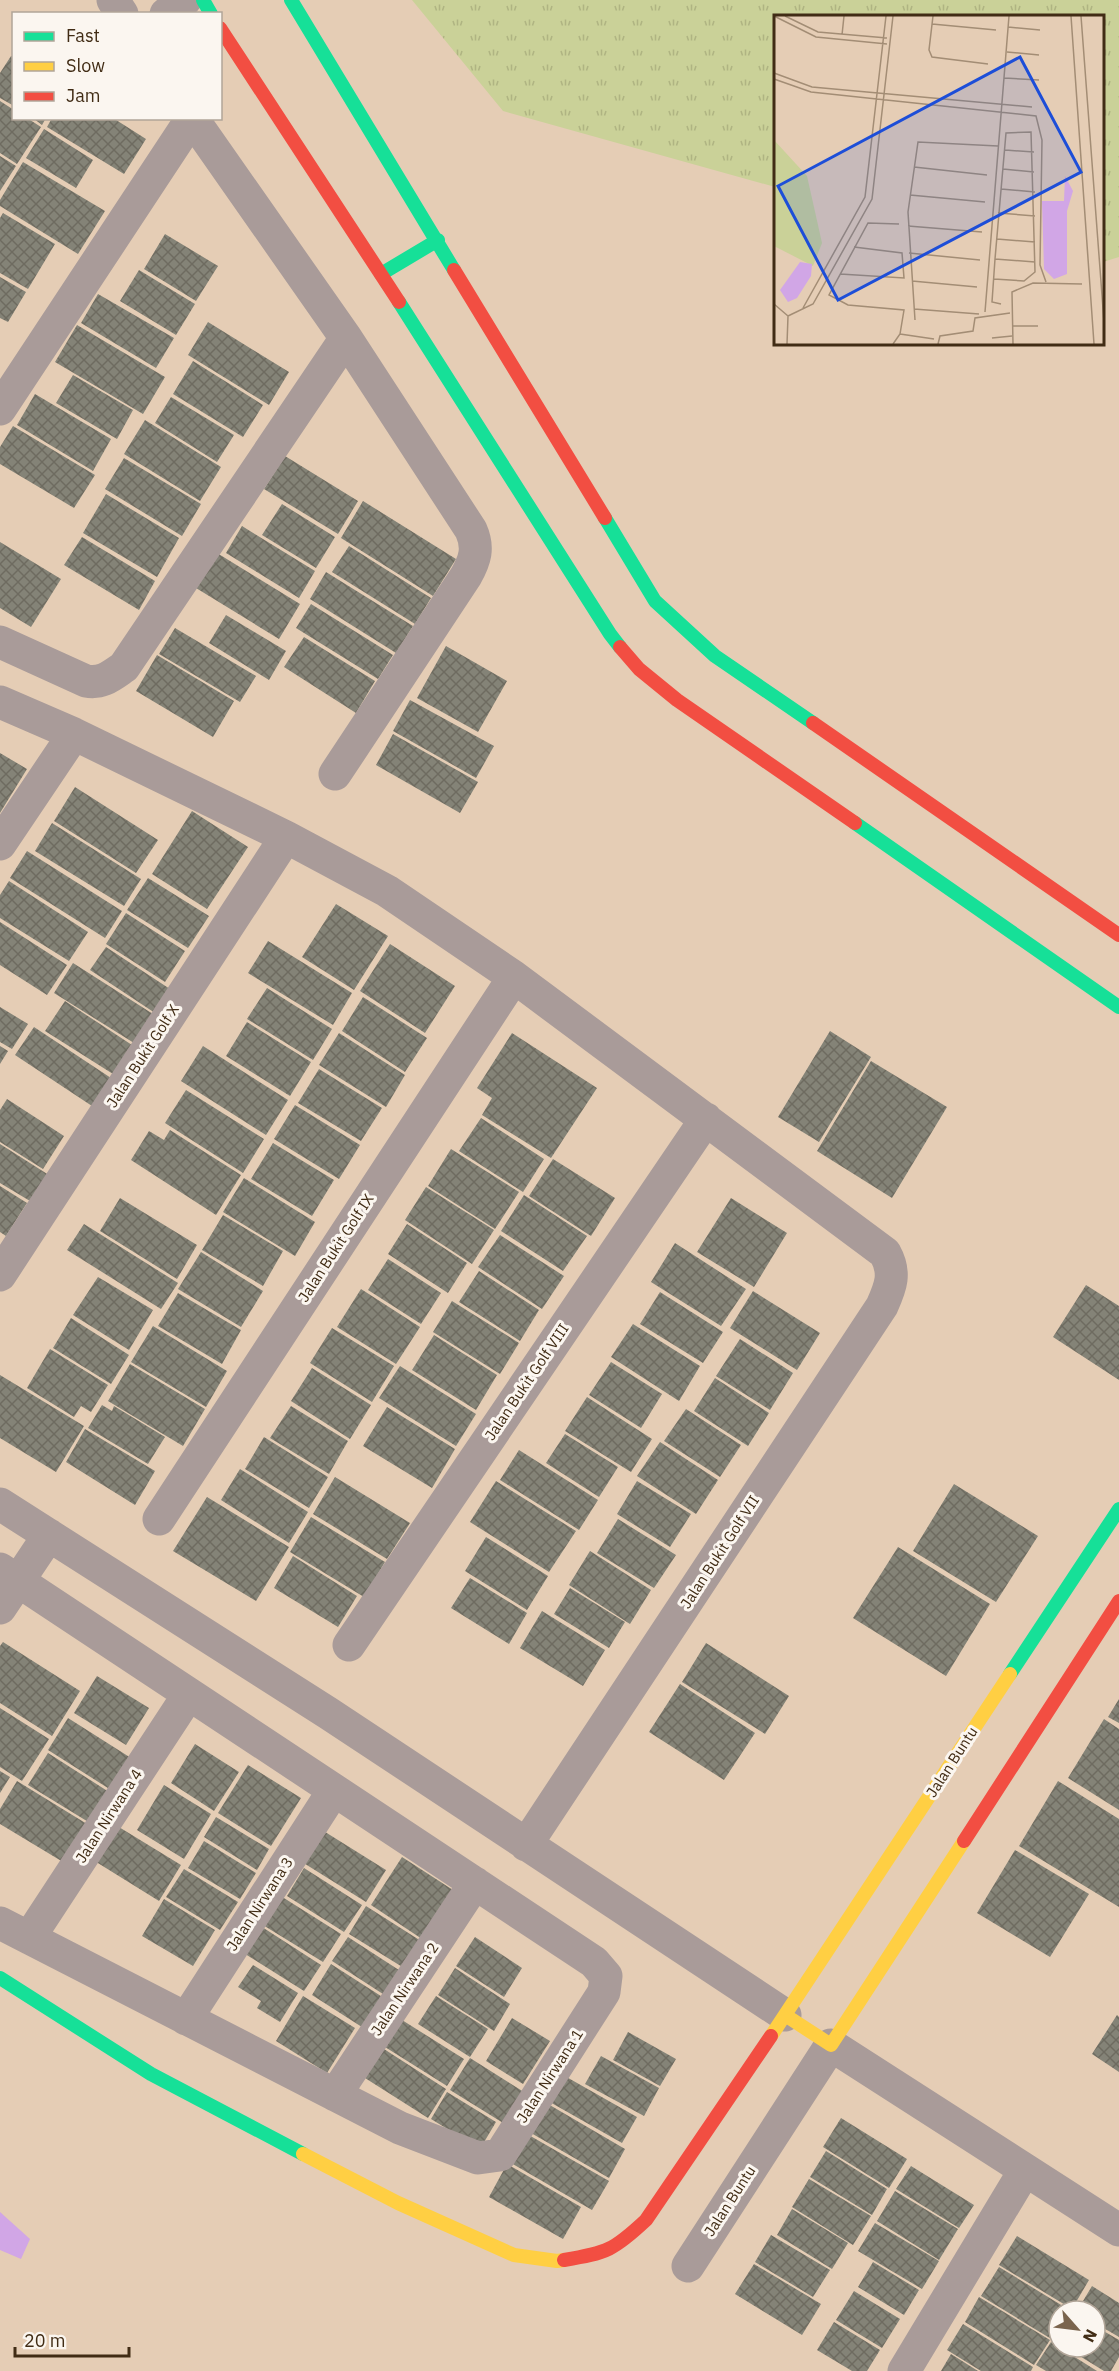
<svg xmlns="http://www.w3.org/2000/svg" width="1119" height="2371" font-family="'IBM Plex Sans',sans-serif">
	<defs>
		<pattern id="grass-tufts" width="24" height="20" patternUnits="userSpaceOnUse" patternTransform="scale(1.5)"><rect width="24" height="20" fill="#cad198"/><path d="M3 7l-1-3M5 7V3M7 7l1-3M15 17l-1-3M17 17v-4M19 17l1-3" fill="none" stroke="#afb482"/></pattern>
		<pattern id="building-cross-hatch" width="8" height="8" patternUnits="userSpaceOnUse" patternTransform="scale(1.5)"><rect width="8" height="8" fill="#848377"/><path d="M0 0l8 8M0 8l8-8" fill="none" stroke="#6e6b60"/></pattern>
	</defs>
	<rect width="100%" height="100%" fill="#e5cdb5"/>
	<path fill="url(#grass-tufts)" d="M412 0H1119V257L1103 262 1102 16H776L775 187 503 111Z"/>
	<path fill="#d1a6e6" d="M0 2212 30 2239 21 2259 0 2250Z"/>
	<path fill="url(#building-cross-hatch)" d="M11 56 14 57V106L0 98V73Z
		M0 101 14 110V118H27L41 127 17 164 0 153Z
		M33 118H46L42 125Z
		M52 118H113L146 139 124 174 47 127Z
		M44 129 93 160 76 188 26 158Z
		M0 156 16 166 0 191Z
		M23 162 105 211 78 254 0 206V200Z
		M3 213 55 244 28 289 0 273V218Z
		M165 234 218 266 196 301 144 269Z
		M139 270 195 304 176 335 120 301Z
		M0 277 26 292 8 322 0 318Z
		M98 294 174 338 156 368 81 323Z
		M208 322 289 372 269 405 188 355Z
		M77 325 165 377 143 414 55 362Z
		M193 361 263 405 243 437 173 394Z
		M73 375 133 410 117 439 56 403Z
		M35 394 111 439 93 471 17 425Z
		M171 397 234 435 217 462 155 423Z
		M145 420 221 467 200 501 124 454Z
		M13 426 95 475 74 508 0 464V447Z
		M285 456 358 501 338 534 264 489Z
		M124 458 201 504 182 536 105 489Z
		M106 494 179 538 157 577 83 533Z
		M363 501 456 559 433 596 341 538Z
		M282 504 335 537 316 568 262 535Z
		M242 526 315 571 299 598 226 553Z
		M82 537 155 581 139 610 64 565Z
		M0 542 61 579 31 627 0 608Z
		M349 546 431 598 415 624 332 572Z
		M217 553 300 604 279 639 196 588Z
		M326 572 413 626 396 653 310 599Z
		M311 604 393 655 378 679 296 628Z
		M226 615 286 651 269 680 209 643Z
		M175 628 256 676 240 702 159 654Z
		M304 637 375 681 356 713 284 667Z
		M446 646 507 681 478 732 417 698Z
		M157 655 234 701 213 737 136 691Z
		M410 700 494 746 476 778 393 731Z
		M393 734 478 782 460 813 376 765Z
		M0 753 27 769 0 813Z
		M75 787 158 840 136 873 54 821Z
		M192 811 248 847 207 909 152 874Z
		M52 823 141 879 124 906 35 851Z
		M27 851 122 911 105 938 10 878Z
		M148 878 209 916 188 948 127 910Z
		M9 881 88 932 69 961 0 918V895Z
		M336 904 388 936 354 990 302 957Z
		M126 913 185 951 165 982 106 944Z
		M0 922 67 965 47 995 0 965Z
		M268 941 352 993 333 1025 248 973Z
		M390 944 455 986 425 1033 360 991Z
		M106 947 170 989 155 1013 90 970Z
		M73 963 153 1014 134 1043 54 993Z
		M267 988 332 1029 313 1060 247 1019Z
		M363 997 427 1038 405 1072 342 1031Z
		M65 1001 132 1045 113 1074 45 1031Z
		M0 1007 28 1024 12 1049 0 1042Z
		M247 1022 311 1062 290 1096 226 1056Z
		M34 1027 111 1078 92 1106 15 1055Z
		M830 1031 871 1057 819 1142 778 1117Z
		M339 1033 405 1075 386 1107 319 1065Z
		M512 1033 597 1088 551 1158 482 1115 492 1098 477 1088Z
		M0 1046 8 1051 0 1064Z
		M203 1046 288 1100 266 1135 181 1081Z
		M871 1061 947 1107 892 1198 817 1151Z
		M319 1069 382 1108 361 1141 298 1103Z
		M186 1090 264 1139 243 1173 165 1123Z
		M7 1099 64 1136 43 1169 0 1142V1110Z
		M295 1105 360 1145 339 1179 274 1139Z
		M481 1118 544 1159 523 1192 459 1151Z
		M170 1130 241 1175 216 1215 131 1160 149 1131 164 1140Z
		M273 1143 334 1180 312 1216 251 1179Z
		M0 1144 52 1177 35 1204 0 1183Z
		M451 1149 519 1192 495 1229 428 1186Z
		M553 1159 615 1198 591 1236 529 1196Z
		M244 1178 315 1222 295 1256 223 1212Z
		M0 1186 27 1203 6 1236 0 1232Z
		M426 1187 494 1230 472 1264 405 1220Z
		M524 1195 587 1236 563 1271 501 1231Z
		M120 1198 197 1245 177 1279 100 1231Z
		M731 1198 787 1233 754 1287 697 1252Z
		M223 1215 283 1251 263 1286 202 1250Z
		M84 1224 178 1283 161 1309 67 1250Z
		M407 1224 467 1263 448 1293 388 1254Z
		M500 1235 564 1276 542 1309 478 1267Z
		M675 1243 746 1289 721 1326 651 1282Z
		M201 1252 263 1291 241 1327 178 1289Z
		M388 1259 441 1293 421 1324 368 1290Z
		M479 1271 539 1310 520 1341 459 1302Z
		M98 1277 153 1310 129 1350 73 1315Z
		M1086 1285 1119 1306V1380L1053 1337Z
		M361 1289 420 1327 396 1364 337 1327Z
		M753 1291 820 1333 797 1370 730 1328Z
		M660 1292 723 1332 703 1363 640 1324Z
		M178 1293 241 1330 222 1364 158 1326Z
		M452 1301 519 1343 500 1374 433 1332Z
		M71 1318 129 1355 111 1384 53 1348Z
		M633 1324 700 1366 679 1401 611 1357Z
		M153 1326 227 1371 206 1407 131 1362Z
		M332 1328 394 1366 372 1402 310 1363Z
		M434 1335 497 1375 476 1410 412 1370Z
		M740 1339 793 1373 770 1410 716 1376Z
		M50 1349 108 1385 91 1412 81 1406 74 1417 27 1388Z
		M611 1362 662 1394 641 1428 589 1395Z
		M130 1364 205 1409 183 1446 108 1401Z
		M400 1366 476 1414 456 1446 379 1398Z
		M312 1368 371 1405 350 1439 291 1401Z
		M0 1375 84 1426 56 1472 0 1438Z
		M715 1378 769 1413 748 1446 694 1411Z
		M587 1397 652 1439 631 1472 565 1431Z
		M102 1405 112 1411 114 1406 165 1437 148 1464 88 1428Z
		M291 1406 348 1441 329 1474 270 1438Z
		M387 1407 455 1449 432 1488 363 1446Z
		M686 1409 741 1445 720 1477 664 1441Z
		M85 1429 155 1471 135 1505 66 1462Z
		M565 1434 618 1467 599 1497 546 1463Z
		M264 1437 328 1477 309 1508 245 1469Z
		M660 1442 718 1480 696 1514 637 1476Z
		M519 1450 598 1500 579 1530 500 1480Z
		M240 1469 308 1512 289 1543 221 1500Z
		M335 1477 410 1523 387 1559 313 1514Z
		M496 1481 576 1531 549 1572 470 1522Z
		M637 1481 691 1514 670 1547 617 1514Z
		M954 1484 1038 1536 996 1602 913 1551Z
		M207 1497 289 1547 256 1601 173 1551Z
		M311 1517 385 1562 364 1597 290 1552Z
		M618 1519 676 1555 654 1588 597 1553Z
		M486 1537 548 1576 527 1610 465 1571Z
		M898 1547 990 1604 946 1676 853 1618Z
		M590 1551 651 1590 630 1624 569 1585Z
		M293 1556 357 1596 338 1627 274 1588Z
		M470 1578 527 1613 509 1644 451 1608Z
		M570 1588 625 1622 609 1648 554 1614Z
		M542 1611 605 1650 583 1686 520 1648Z
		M3 1642 80 1691 52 1736 0 1703V1646Z
		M706 1643 789 1696 765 1734 682 1682Z
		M97 1676 149 1708 126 1745 74 1713Z
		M680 1684 755 1733 724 1780 649 1732Z
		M1119 1699V1723L1108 1717Z
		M0 1708 49 1739 22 1781 0 1767Z
		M68 1718 131 1758 111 1790 48 1750Z
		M1104 1719 1119 1729V1810L1068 1778Z
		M195 1744 239 1772 214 1811 171 1783Z
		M48 1753 109 1792 90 1823 28 1785Z
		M248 1765 301 1798 271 1846 218 1813Z
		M0 1771 10 1777 0 1793Z
		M17 1781 87 1824 63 1862 0 1824V1809Z
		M1058 1781 1119 1819V1907L1019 1846Z
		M164 1785 211 1814 184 1859 137 1830Z
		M216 1817 269 1849 257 1870 204 1837Z
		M114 1824 181 1865 159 1901 93 1860Z
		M322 1830 386 1870 366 1902 302 1862Z
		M204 1841 256 1873 240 1899 188 1868Z
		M1015 1850 1089 1894 1050 1957 977 1913Z
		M402 1857 453 1890 422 1939 371 1905Z
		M304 1868 362 1905 344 1932 287 1896Z
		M184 1869 238 1902 220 1930 166 1897Z
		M276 1893 341 1934 323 1962 258 1922Z
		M164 1899 215 1930 193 1966 142 1936Z
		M366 1906 421 1941 404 1968 349 1934Z
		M259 1925 321 1965 304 1991 242 1952Z
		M348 1937 402 1972 386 1996 332 1961Z
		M475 1937 522 1968 504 1997 456 1966Z
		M331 1964 384 1998 365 2029 312 1995Z
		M253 1965 298 1993 280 2022 257 2008 261 2001 238 1987Z
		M455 1968 510 2004 494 2031 438 1995Z
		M303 1996 355 2028 327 2073 276 2041Z
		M436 1996 488 2029 470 2057 418 2024Z
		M1117 2015 1119 2017V2072L1092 2054Z
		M512 2018 550 2041 523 2084 486 2061Z
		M402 2020 464 2059 447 2086 385 2047Z
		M628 2032 676 2059 660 2086 613 2060Z
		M384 2049 446 2089 428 2118 365 2078Z
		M601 2056 659 2088 644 2116 585 2084Z
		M470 2058 527 2094 508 2126 450 2090Z
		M563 2075 637 2117 622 2143 548 2101Z
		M447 2092 496 2122 480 2149 431 2119Z
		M548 2104 625 2149 609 2178 531 2133Z
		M841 2118 907 2159 889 2188 823 2147Z
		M527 2134 609 2181 592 2210 511 2163Z
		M826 2151 887 2189 872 2215 810 2177Z
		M507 2164 581 2207 563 2239 489 2197Z
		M911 2166 974 2205 959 2228 896 2189Z
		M809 2179 871 2216 853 2245 792 2207Z
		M895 2191 958 2229 939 2260 877 2221Z
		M792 2209 848 2243 832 2269 777 2235Z
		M875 2223 939 2261 922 2289 858 2251Z
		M771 2235 830 2270 813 2297 755 2262Z
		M1017 2236 1089 2280 1072 2309 999 2265Z
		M873 2262 919 2290 904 2315 858 2287Z
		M754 2264 821 2304 802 2335 735 2294Z
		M999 2267 1071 2311H1059V2329L1053 2340 981 2296Z
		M1092 2286 1119 2303V2337L1095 2323V2311H1077Z
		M854 2291 900 2319 882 2348 836 2320Z
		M979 2297 1050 2340 1034 2365 965 2322Z
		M834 2322 880 2350 867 2371H852L817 2350Z
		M963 2324 1033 2367 1031 2371H981L947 2350Z
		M1095 2326 1119 2340V2357L1111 2371H1104L1065 2347H1095Z
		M1051 2342 1097 2371H1046L1036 2365Z
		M951 2354 978 2371H941Z"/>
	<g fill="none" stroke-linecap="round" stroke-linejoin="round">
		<path stroke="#a99b99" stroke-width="33" d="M113 0 122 14
			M166 14 185 0
			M192 118 346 338 471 530C479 548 475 560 466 576L335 774
			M0 409 192 118
			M0 642 86 681C102 684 111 676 124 667L346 338
			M0 702 74 734 286 837 387 891 514 977 885 1253C896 1273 891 1286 882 1306L526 1845
			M0 844 74 734
			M0 1275 286 837
			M0 1504 328 1713 785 2015
			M159 1519 514 977
			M0 1569 594 1962 606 1976 604 1992 500 2155 478 2158 400 2128 0 1923
			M0 1608 49 1535
			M349 1645 706 1119
			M29 1938 189 1694
			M186 2019 334 1790
			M335 2095 475 1883
			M688 2266 831 2045 1119 2230
			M904 2371 1025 2170"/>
		<path stroke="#16e098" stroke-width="14" d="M203 0 211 14
			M291 0 454 270
			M381 274 438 240
			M399 302 610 634 620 647
			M605 518 655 601 715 656 813 723
			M855 823 1119 1007
			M1010 1674 1119 1509
			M0 1978 151 2074 303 2154"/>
		<path stroke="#ffcf43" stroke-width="14" d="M785 2015 831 2045 964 1841
			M771 2036 1010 1674
			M303 2154 398 2203 514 2255 557 2261 564 2260"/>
		<path stroke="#f24e42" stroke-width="14" d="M220 28 399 302
			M454 270 605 518
			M620 647 639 669 677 700 855 823
			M813 723 1119 935
			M964 1841 1119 1601
			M564 2260C607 2253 614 2250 646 2220L771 2036"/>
	</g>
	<g text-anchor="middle" stroke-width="6" stroke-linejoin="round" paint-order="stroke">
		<g font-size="15" fill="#412c15" stroke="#fbf6f0">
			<text transform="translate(143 1056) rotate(-57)" y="5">Jalan Bukit Golf X</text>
			<text transform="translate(336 1248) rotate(-57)" y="5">Jalan Bukit Golf IX</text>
			<text transform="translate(527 1382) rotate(-56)" y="5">Jalan Bukit Golf VIII</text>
			<text transform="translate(720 1552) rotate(-57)" y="5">Jalan Bukit Golf VII</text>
			<text transform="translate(952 1762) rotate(-57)" y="5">Jalan Buntu</text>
			<text transform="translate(109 1816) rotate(-57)" y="5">Jalan Nirwana 4</text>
			<text transform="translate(260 1904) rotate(-57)" y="5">Jalan Nirwana 3</text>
			<text transform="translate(405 1989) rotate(-56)" y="5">Jalan Nirwana 2</text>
			<text transform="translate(550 2076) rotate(-57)" y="5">Jalan Nirwana 1</text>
			<text transform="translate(730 2201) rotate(-57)" y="5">Jalan Buntu</text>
		</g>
	</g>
	<g transform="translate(774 15)">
		<rect width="330" height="330" fill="#e5cdb5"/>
		<path d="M0 125 33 161 48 228 39 251 0 231Z" fill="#cad198"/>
		<path d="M291 161 299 176 293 196V259L280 264 270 254 268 186H290ZM26 247 38 249 37 261 23 283 14 287 6 275Z" fill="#d1a6e6"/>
		<path fill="none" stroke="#a38d75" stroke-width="1.5" d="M0 1 42 22 113 29M11 1 44 17 113 23M159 1 155 35 158 42 214 49M297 1 320 329M307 1 330 307M158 9 222 15M234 12 266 15M68 20 70 1M233 37 265 40M0 58 38 72 258 92M230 63 265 65M0 64 37 77 262 101 268 125 266 250 272 267M330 103V145M231 135 260 137M140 152 213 160M229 154 260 157M227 174 261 177M136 180 211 187M224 198 261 201M134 211 208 217M223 224 261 227M135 238 206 245M221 244 261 247M66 259 130 263 128 238 80 232M220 264 250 266 261 257 257 117 232 118 225 198 221 244 218 287 227 289M138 266 203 272M0 289 14 301M29 293 91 182 112 1M140 294 205 299M211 297 235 1M14 301 39 289 98 184 119 1M141 305 134 197 144 127 224 131M238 311H264M126 319 160 324M218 323 238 321M13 329 14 301M119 329 126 319 130 295 74 290 55 280 94 208 125 209M164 329 166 321 199 316 201 303 236 298M239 329 238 277 259 268 308 269"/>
		<path fill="#1d4ed8" fill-opacity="0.15" stroke="#1d4ed8" stroke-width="3" d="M246 42 307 157 64 285 4 171Z"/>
		<rect width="330" height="330" fill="none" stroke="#412c15" stroke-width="3"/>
	</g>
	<rect x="12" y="12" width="210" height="108" fill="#fbf6f0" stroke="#b1a598" stroke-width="1.5"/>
	<rect x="24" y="32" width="30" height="9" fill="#16e098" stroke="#b1a598" stroke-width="1.5"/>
	<text x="66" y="42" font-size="18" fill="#412c15">Fast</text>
	<rect x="24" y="62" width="30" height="9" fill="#ffcf43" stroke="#b1a598" stroke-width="1.5"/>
	<text x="66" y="72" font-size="18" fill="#412c15">Slow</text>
	<rect x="24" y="92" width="30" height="9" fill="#f24e42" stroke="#b1a598" stroke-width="1.5"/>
	<text x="66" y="102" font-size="18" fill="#412c15">Jam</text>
	<g transform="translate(1077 2329) rotate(118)"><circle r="28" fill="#fbf6f0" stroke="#b1a598" stroke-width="1.5"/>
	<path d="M0-4.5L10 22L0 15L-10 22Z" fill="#7a644d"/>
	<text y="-9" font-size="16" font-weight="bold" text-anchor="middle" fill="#412c15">N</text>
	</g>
	<path d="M15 2347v9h114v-9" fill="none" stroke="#412c15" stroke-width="3"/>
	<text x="24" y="2347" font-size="18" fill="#412c15" stroke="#fbf6f0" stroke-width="4.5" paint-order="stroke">20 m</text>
</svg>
